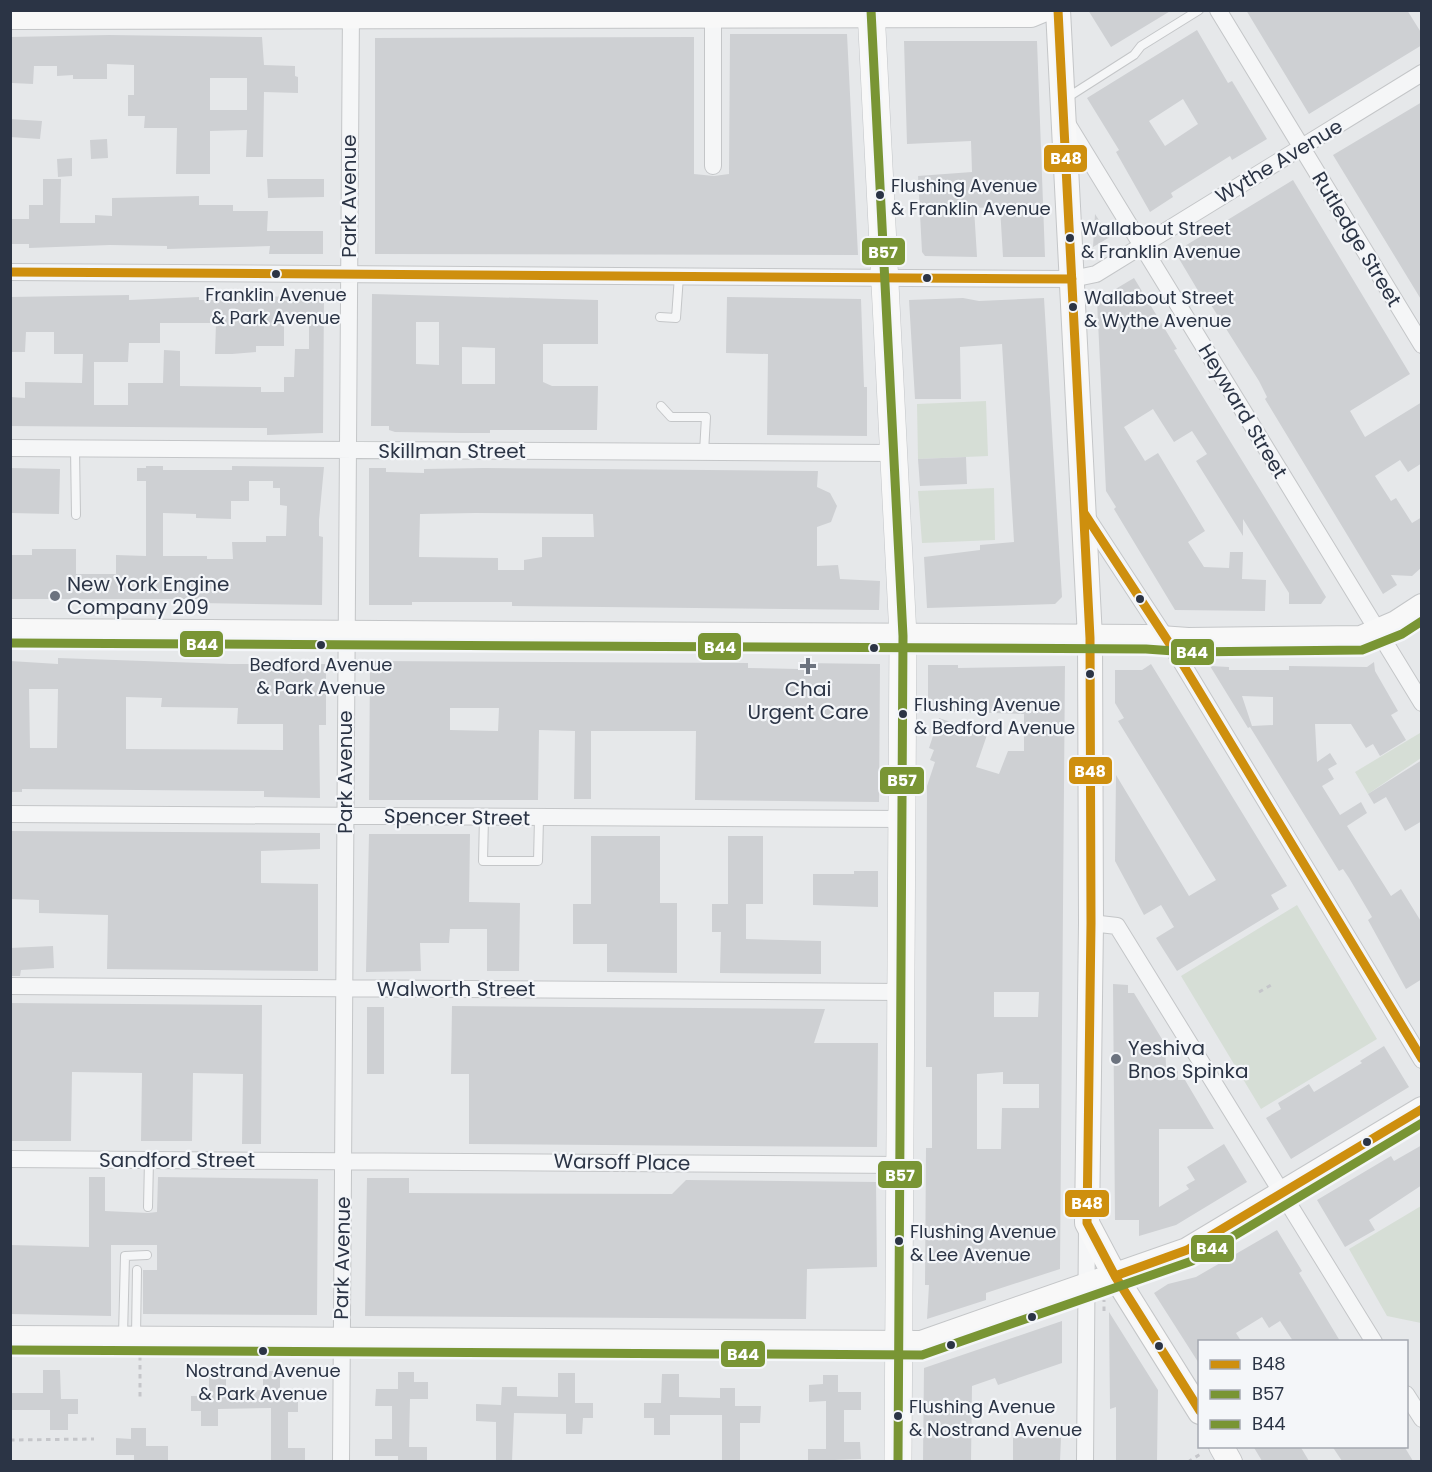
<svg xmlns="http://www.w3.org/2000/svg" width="1432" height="1472" font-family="Poppins,sans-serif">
	<rect width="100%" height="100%" fill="#e6e8ea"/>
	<path fill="#d6ded6" d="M986 401 988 456 918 459 917 404Z
		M994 488 995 540 922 543 918 491Z
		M1420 733 1421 758 1368 794 1355 772Z
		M1297 905 1377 1039 1261 1109 1181 976Z
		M1421 1206V1323L1387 1316 1349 1249Z"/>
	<path fill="#ced0d3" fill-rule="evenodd" d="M1088 10H1172L1111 47Z
		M1246 10H1407L1422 34V45L1309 114Z
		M1197 30 1228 83 1232 81 1267 139 1232 160 1230 156 1171 193 1173 197 1150 212 1116 152 1119 150 1087 98ZM1183 99 1198 124 1165 146 1149 121Z
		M730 34H847L858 255 375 254V38L694 37V174L714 176 729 174Z
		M109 35 262 37 264 65 295 66V76L298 77V93L264 92 263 157H246L247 130 210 131V174H176L177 128H144L145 116H128V95H134V65L107 64V79H73V75L57 76V66H34L33 84 12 83 10 37ZM210 78H247V110H210Z
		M904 41H1037L1045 257H1003L1000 207 974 208 977 257 925 256 922 252 918 176 972 172 971 141 907 144Z
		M1422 102V301L1333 155Z
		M10 119 42 121 40 139 10 137Z
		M107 139 108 158 91 159 90 140Z
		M72 158V176L58 177 57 159Z
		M43 179H61L60 223H95V215L112 216V198L199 196V205H233V211H268L267 231H323V254H269L270 246 167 249V246L110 245 29 248V244H10V219H29V205H43Z
		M267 179H324V197L268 198Z
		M1293 180 1410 374 1350 411 1365 437 1422 402V463L1408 472 1400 460 1375 476 1391 501 1396 498 1412 523 1422 517V567L1412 576 1391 575 1397 585 1383 594 1265 399 1267 397 1259 381 1206 297 1203 299 1175 252Z
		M1095 214 1110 237 1093 247Z
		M1134 278 1177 349 1174 350 1326 597 1321 604H1289V593L1243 519V536L1196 461 1207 454 1192 431 1174 442 1153 409 1124 427 1145 461 1158 453 1205 531 1188 542 1204 567 1229 568 1230 552H1243L1242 579 1266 580 1265 611 1175 610 1114 509 1116 507 1106 491 1097 300Z
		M309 293H324L323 433 267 435V428L10 426V397L25 398V382L82 383 83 354H54V332H26L25 352H10V297L129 295V300L199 297V300H233V296L309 297ZM284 319H309V349H295L294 377H284V392H261V387L180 386V351L164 350 163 383H128V405H94V362H128L129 343H160V323H216L215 354H232L256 352V346H284Z
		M372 294 598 300V344H543V382L552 386H598L597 430H490V433H462L395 432 389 430V426H371ZM416 322H439V365L416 364ZM462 347 495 348V384H462Z
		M727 297 861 299 864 387H867V436L767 435 768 354 726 353Z
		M963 298 979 301 1044 298 1062 597 1055 604 927 608 924 557 980 550V545L1014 542 1002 344 960 347 961 399H915L909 300Z
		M966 457 967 484 920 486 918 459Z
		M146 466H163V470H232V466L324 467 319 520V536L323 537 322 605 200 603V599H10V555H32V549H76V574H116V555L146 556V481H137V468H146ZM249 481H273V488H280V505L287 506 286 536H266V542H232L233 559H207V556H163V513L196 514V518L231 519V501H249Z
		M10 468 60 469 59 514 10 513Z
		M369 468H386V472L424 473V469L484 468 818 471 817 487 830 493 837 506 831 522 817 527V566L838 565 840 579 880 581 879 610 512 606V602H412V605H369ZM475 513 593 514 594 537H542V557L524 560V570H498V558L419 557 420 514Z
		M58 658 230 664H326V725H319L320 798 264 797V791L22 789V792H10V661L58 664ZM29 689H58L57 748H30ZM126 697 162 698 161 707 238 708 237 724H283V750L126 749Z
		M370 661 748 663V668L799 669 800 663 880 664 879 802 695 800 696 731H591V799H574L575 731 539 730 538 800H369ZM450 708H499L498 731 450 730Z
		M1374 662 1375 671 1398 711 1391 715 1406 740 1380 756 1373 744 1366 748 1351 724H1315L1317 762 1330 753 1337 764 1328 769 1334 779 1322 786 1340 815 1361 802 1367 813 1347 826 1391 896 1401 889 1422 923V979L1406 989 1368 920 1372 917 1349 878 1343 869 1339 871 1250 727 1248 728 1210 666 1229 667V670H1289V666L1367 667ZM1242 696 1273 697V725L1252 726Z
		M1151 664 1287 886 1271 895 1279 909 1177 971 1156 938 1174 927 1161 905 1144 915 1115 861 1116 775 1189 896 1216 880 1118 721 1124 718 1115 703V670H1142Z
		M928 665H958V668L1065 666 1060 1269 986 1293V1300L927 1319 929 1285H925L926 1148H932V1067H926L927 786 935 762 930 760 934 750 929 748 939 718 987 735 976 767 999 774 1008 751H1024V714L928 711ZM994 992H1039L1038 1017H994ZM1003 1072V1084H1039V1108H1002L1001 1149H977V1074Z
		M1422 760V821L1405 831 1386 797 1374 804 1368 794Z
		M10 831 320 833V849L261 851V883L318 884V971L107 969 108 915 39 913V900L10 899Z
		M369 834H470L469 902 520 903 519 971H487V929H450L449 943H420L421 971 366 972Z
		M591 836H660V903H677V973L607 972V944H573V904H591Z
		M728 836H763V904H746V939L821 941V974L720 973 721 932H712V904H728Z
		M854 871H878V907L813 905V874H854Z
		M53 946 54 968 21 970 20 976H10V948Z
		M1113 984 1128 985V993H1134L1165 1044 1166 1066 1178 1071V1080H1185L1214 1129H1159V1207L1189 1189 1186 1185 1195 1180 1187 1167 1224 1144 1247 1182 1176 1225 1139 1236V1220H1115Z
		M10 1003 262 1005 261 1144H242L243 1074 193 1073 192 1141H141L142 1073 72 1072 71 1141H10Z
		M452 1006 825 1009 814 1043H878L877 1147 469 1144V1074H451Z
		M367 1007H384V1074H367Z
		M1384 1046 1409 1087 1291 1159 1266 1118 1281 1109 1278 1103 1309 1084 1314 1092 1362 1063 1360 1061Z
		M1422 1145V1185L1369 1220 1375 1230 1345 1247 1317 1200 1391 1156 1394 1161Z
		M89 1177H105V1211L148 1213 157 1212 158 1177 318 1179 317 1315 143 1314V1270H157V1245H111V1316L10 1314V1245L89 1247Z
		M367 1178H409V1193L672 1194 686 1180 876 1182 877 1267 807 1269 806 1319 365 1316Z
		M1277 1230 1302 1271 1299 1273 1340 1341H1293L1280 1321 1269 1328 1262 1317 1236 1333 1241 1341H1200V1365L1154 1293 1168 1284 1196 1277Z
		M1109 1312 1158 1390 1157 1461H1116V1407L1110 1409Z
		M1062 1321V1363L998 1385 995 1378 972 1386 971 1461H923L924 1368Z
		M43 1370H60L61 1399H78V1414H68V1430H50V1410H10V1393H43Z
		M263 1371H280V1397H298V1412H288V1448H305V1461H271V1408L218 1409V1426H201V1411H191V1396H209V1374H226V1391L263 1390Z
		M398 1372H414V1382H428V1399H410L409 1447H427V1461H398V1456H375V1439H392V1406H375L376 1389H398Z
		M558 1373H575V1403H593V1418H583L582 1434H566V1414L514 1413 512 1461H496V1422L476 1421V1404L501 1405 502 1387H517V1396L558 1397Z
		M662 1374H679V1397L720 1398V1388H735V1406H761L760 1423H740V1461H722V1415H670V1435H654V1418H644V1403H661Z
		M823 1375H838V1392H861V1410H844V1442H860L861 1459 808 1461V1449H826V1401L809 1402V1385L823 1384Z
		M131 1428H146V1446H168V1461H134V1455H116V1438L131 1439Z
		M1013 1437 1061 1438 1060 1461H1013Z
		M1253 1446H1300L1309 1461H1262Z
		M1332 1446H1404L1413 1461H1342Z"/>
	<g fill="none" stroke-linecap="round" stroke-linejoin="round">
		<defs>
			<path id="service" d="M1065 99 1134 55 1141 46 1199 10
				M660 317 676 318 679 276
				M661 406 671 417H706L704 452
				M75 448 76 515
				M484 817 483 861H538L539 818
				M148 1207 149 1160
				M123 1336 125 1256 147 1255
				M136 1336 137 1270"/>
			<path id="minor" d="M1218 10 1422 345
				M1065 120 1422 703
				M713 166V10
				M10 272 1072 279 1096 274 1422 73
				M10 448 893 453
				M1086 516 1179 658 1422 1060
				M10 814 904 819
				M1091 923 1117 926 1374 1342
				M10 986 902 992
				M10 1159 901 1165
				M1406 1394 1422 1419
				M341 1462 351 10
				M1085 1462 1087 1227"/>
			<path id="secondary" d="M1058 10 1090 638 1091 923 1087 1223 1115 1276 1200 1412
				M10 17 1031 15 1043 10
				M10 631 1146 637 1188 640 1361 638 1396 623 1422 606
				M10 1338 921 1343 1187 1250 1422 1109
				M1221 1446 1230 1462"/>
			<path id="primary" d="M871 10 903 636 898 1462"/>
		</defs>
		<use href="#service" stroke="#c4c6c8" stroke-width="10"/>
		<use href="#minor" stroke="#c4c6c8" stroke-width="18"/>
		<use href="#secondary" stroke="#c4c6c8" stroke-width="26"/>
		<use href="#primary" stroke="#c2c5c8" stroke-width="28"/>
		<path stroke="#c5c6ca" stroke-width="3" stroke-dasharray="4.5 4.5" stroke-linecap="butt" d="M1259 992 1273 984
			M1104 1311V1300
			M140 1356V1401
			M10 1440 94 1439
			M1188 1462 1202 1453"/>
		<use href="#service" stroke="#f5f6f7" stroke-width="8"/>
		<use href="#minor" stroke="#f5f6f7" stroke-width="16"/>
		<use href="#secondary" stroke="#f8f8f8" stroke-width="24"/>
		<use href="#primary" stroke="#f8f8f8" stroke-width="27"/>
		<defs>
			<path id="bus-1" d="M1058 10 1090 638 1091 923 1087 1223 1115 1276 1200 1411
				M10 272 1072 279
				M1084 513 1179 658 1422 1059
				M1115 1276 1187 1250 1422 1109"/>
			<path id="bus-2" d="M871 10 903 636 898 1462"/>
			<path id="bus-3" d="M10 643 1146 649 1188 652 1362 650 1402 634 1422 621
				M10 1350 922 1355 1192 1261 1422 1123"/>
		</defs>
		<use href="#bus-1" stroke="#f4f6f9" stroke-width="14"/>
		<use href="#bus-2" stroke="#f4f6f9" stroke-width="14"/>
		<use href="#bus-3" stroke="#f4f6f9" stroke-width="14"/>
		<use href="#bus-1" stroke="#ce8f0e" stroke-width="9"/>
		<use href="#bus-2" stroke="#799534" stroke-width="9"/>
		<use href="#bus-3" stroke="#799534" stroke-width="9"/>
	</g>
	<g fill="#2b3445" stroke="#f4f6f9" stroke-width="2">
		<circle cx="880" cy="195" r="5"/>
		<circle cx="1070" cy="238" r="5"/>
		<circle cx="276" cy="274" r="5"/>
		<circle cx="927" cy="278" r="5"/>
		<circle cx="1073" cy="307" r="5"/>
		<circle cx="1140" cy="599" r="5"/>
		<circle cx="321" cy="645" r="5"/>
		<circle cx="874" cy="648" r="5"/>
		<circle cx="1090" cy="674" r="5"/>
		<circle cx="903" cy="714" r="5"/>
		<circle cx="1367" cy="1142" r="5"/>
		<circle cx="899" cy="1241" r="5"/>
		<circle cx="1032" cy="1317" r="5"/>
		<circle cx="951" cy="1345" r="5"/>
		<circle cx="1159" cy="1346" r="5"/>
		<circle cx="263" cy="1351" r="5"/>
		<circle cx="898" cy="1416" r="5"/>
	</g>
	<g fill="#6c737f" stroke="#f4f6f9" stroke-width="2">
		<circle cx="55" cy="596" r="6"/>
		<path d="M805 657h6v6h6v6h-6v6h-6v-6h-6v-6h6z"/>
		<circle cx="1116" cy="1059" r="6"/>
	</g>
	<g text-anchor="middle" stroke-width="4.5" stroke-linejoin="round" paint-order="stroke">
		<g font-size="18" fill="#2b3445" stroke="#f4f6f9" text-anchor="start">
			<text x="891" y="192">Flushing Avenue<tspan x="891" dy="23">&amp; Franklin Avenue</tspan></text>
			<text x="1081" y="235">Wallabout Street<tspan x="1081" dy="23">&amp; Franklin Avenue</tspan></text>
			<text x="276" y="301" text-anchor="middle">Franklin Avenue<tspan x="276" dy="23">&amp; Park Avenue</tspan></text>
			<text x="1084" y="304">Wallabout Street<tspan x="1084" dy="23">&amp; Wythe Avenue</tspan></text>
			<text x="321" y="671" text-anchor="middle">Bedford Avenue<tspan x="321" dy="23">&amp; Park Avenue</tspan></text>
			<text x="914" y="711">Flushing Avenue<tspan x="914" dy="23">&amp; Bedford Avenue</tspan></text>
			<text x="910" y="1238">Flushing Avenue<tspan x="910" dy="23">&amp; Lee Avenue</tspan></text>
			<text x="263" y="1377" text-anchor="middle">Nostrand Avenue<tspan x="263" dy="23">&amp; Park Avenue</tspan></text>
			<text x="909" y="1413">Flushing Avenue<tspan x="909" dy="23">&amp; Nostrand Avenue</tspan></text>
		</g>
		<g font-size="20" fill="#2b3445" stroke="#f4f6f9">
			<text transform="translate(1279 161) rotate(-31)" y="7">Wythe Avenue</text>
			<text transform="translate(349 196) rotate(-90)" y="7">Park Avenue</text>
			<text transform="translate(1357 239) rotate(59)" y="7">Rutledge Street</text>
			<text transform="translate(1243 411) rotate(59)" y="7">Heyward Street</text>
			<text x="452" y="458">Skillman Street</text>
			<text transform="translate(345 772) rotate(-90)" y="7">Park Avenue</text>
			<text transform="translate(457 817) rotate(1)" y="7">Spencer Street</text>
			<text x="456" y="996">Walworth Street</text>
			<text x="177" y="1167">Sandford Street</text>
			<text transform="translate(622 1162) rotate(1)" y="7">Warsoff Place</text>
			<text transform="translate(342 1258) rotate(-89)" y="7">Park Avenue</text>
		</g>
		<g font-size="20" fill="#2b3445" stroke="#f4f6f9" text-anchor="start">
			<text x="67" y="591">New York Engine<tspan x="67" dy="23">Company 209</tspan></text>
			<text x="808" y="696" text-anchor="middle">Chai<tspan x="808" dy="23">Urgent Care</tspan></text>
			<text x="1128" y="1055">Yeshiva<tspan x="1128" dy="23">Bnos Spinka</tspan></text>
		</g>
	</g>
	<g stroke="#f4f6f9" stroke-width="2">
		<rect x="1043" y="144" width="45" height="29" rx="6" fill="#ce8f0e"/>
		<rect x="861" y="237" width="45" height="29" rx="6" fill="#799534"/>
		<rect x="179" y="630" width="45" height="28" rx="6" fill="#799534"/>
		<rect x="697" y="632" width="45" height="29" rx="6" fill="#799534"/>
		<rect x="1170" y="638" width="45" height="28" rx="6" fill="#799534"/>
		<rect x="1068" y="756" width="45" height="29" rx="6" fill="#ce8f0e"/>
		<rect x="879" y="766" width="46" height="29" rx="6" fill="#799534"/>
		<rect x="877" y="1160" width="46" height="29" rx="6" fill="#799534"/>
		<rect x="1064" y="1189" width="46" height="29" rx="6" fill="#ce8f0e"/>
		<rect x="1190" y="1234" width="45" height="29" rx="6" fill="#799534"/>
		<rect x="720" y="1340" width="46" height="28" rx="6" fill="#799534"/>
	</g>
	<g font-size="16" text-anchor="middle" font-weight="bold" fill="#fff">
		<text x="1066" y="164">B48</text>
		<text x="883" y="258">B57</text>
		<text x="202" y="650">B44</text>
		<text x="720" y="653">B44</text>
		<text x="1192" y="658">B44</text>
		<text x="1090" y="777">B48</text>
		<text x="902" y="786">B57</text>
		<text x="900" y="1181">B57</text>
		<text x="1087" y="1209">B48</text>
		<text x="1212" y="1254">B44</text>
		<text x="743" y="1360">B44</text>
	</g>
	<rect width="1432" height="1472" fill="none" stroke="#2b3445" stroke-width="24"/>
	<rect x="1198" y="1340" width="210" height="108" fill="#f4f6f9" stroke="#a4a8b1" stroke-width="1.5"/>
	<rect x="1210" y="1360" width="30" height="9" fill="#ce8f0e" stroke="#a4a8b1" stroke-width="1.5"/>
	<text x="1252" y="1370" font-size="18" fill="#2b3445">B48</text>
	<rect x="1210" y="1390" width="30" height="9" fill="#799534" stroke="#a4a8b1" stroke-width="1.5"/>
	<text x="1252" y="1400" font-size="18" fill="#2b3445">B57</text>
	<rect x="1210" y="1420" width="30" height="9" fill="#799534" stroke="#a4a8b1" stroke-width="1.5"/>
	<text x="1252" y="1430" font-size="18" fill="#2b3445">B44</text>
</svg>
